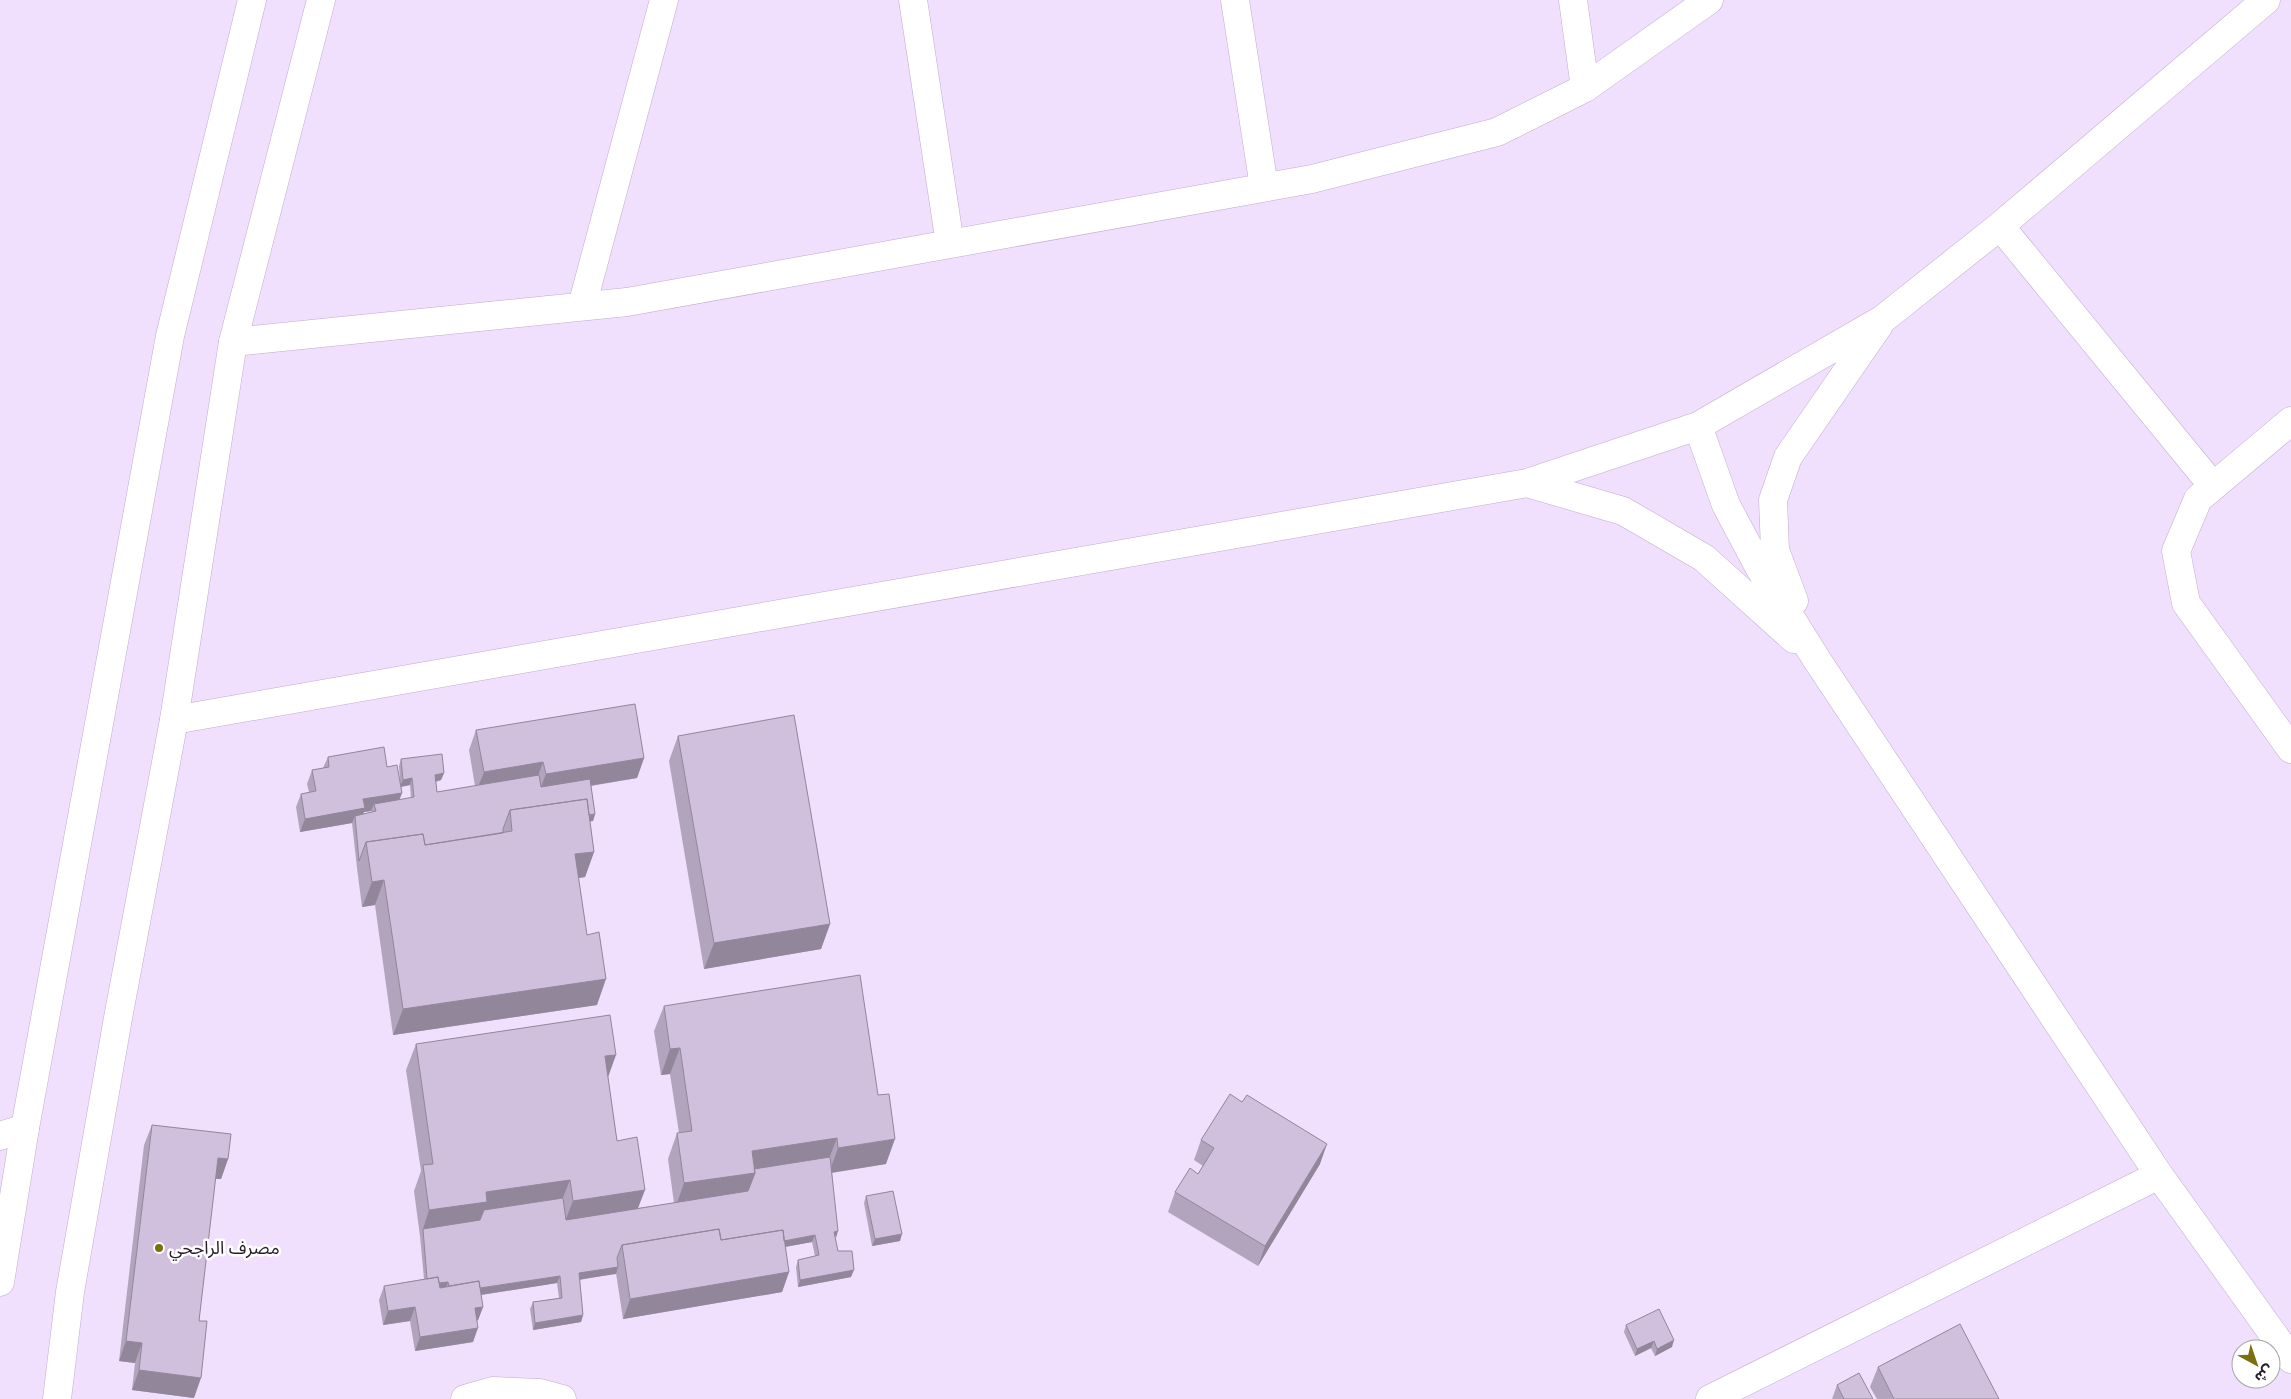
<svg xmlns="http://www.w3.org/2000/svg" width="2291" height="1399" font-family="'Nunito Sans','Noto Sans Arabic',sans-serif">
	<rect width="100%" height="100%" fill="#f0dffd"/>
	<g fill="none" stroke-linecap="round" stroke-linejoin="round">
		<defs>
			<path id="minor" d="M913 0 950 244
				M1235 0 1264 187
				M1573 0 1585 88
				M2000 226 2213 486
				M582 306 664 0
				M233 342 627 302 1312 179 1497 132 1585 88 1709 0
				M2291 421 2198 499 2176 551 2186 603 2291 749
				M1698 426 1726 505 1759 567 1817 660 2159 1175 2291 1359
				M1527 483 1623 511 1704 558 1794 639
				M1794 601 1775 550 1773 500 1788 457 1879 325
				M174 720 1527 483 1698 426 1883 319 2000 226 2266 0
				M0 1136 25 1128
				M465 1399 493 1391 540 1393 562 1399
				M1710 1399 2159 1175"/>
			<path id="tertiary" d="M0 1282 25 1128 170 336 252 0
				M57 1399 70 1292 118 1018 174 720 233 342 321 0"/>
		</defs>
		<use href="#minor" stroke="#beadca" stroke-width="29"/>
		<use href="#tertiary" stroke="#beadca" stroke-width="29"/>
		<use href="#minor" stroke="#fff" stroke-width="28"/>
		<use href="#tertiary" stroke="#fff" stroke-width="28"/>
	</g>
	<path fill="#b3a4be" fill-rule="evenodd" d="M476 730 644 758 637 778 591 786 595 814 593 821H590L594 852 585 877 578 878 597 1005 393 1035 375 905 362 907 357 868 352 823 300 832 296 807 301 794 309 792 307 784 312 770 323 768 328 757 387 767 400 781 399 766 401 759 444 773 441 780 436 782 437 792 475 786 469 750ZM410 785 411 798 399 800 402 793 401 787ZM371 811 372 812 363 814 364 812Z
		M678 736 830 924 821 949 704 969 669 761Z
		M664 1006 886 1164 832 1173 835 1238 838 1251 851 1277 798 1287 796 1267 798 1260 815 1256 812 1242 785 1247 789 1272 782 1292 623 1319 616 1273 580 1280 583 1315 581 1322 533 1330 530 1309 533 1302 559 1298 557 1283 481 1295 483 1307 478 1320 477 1321 473 1342 415 1351 410 1321 383 1325 379 1300 384 1286 424 1279 420 1236 414 1191 421 1171 406 1070 416 1044 608 1078 617 1141 638 1208 674 1203 668 1159 677 1133H679L670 1074 661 1075 654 1031Z
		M152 1125 228 1159 221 1179H215L199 1321 194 1398 132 1390 135 1363 119 1361 144 1145Z
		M1201 1140 1320 1164 1258 1266 1168 1212 1175 1192 1198 1174 1203 1166 1194 1160Z
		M866 1196 900 1241 872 1246 864 1203Z
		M1626 1325 1672 1347 1655 1356 1651 1348 1635 1356 1624 1332Z
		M1878 1367 1999 1399H1877L1870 1387Z
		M1837 1385 1873 1399H1832Z"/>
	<path fill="#92869b" d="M644 758 637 778 538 794 546 774Z
		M543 762 536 782 476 792 484 772Z
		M444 773 441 780 432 782 435 775Z
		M412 778 410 785 400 787 403 780Z
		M402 793 397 806 374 804 371 811 364 812 360 822 355 816 352 823 300 832 305 819 363 799Z
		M595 814 593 821 512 834V831Z
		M594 852 585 877 566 880 575 854Z
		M384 880 375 905 362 907 372 882Z
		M830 924 821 949 704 969 714 943Z
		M606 979 597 1005 393 1035 403 1009Z
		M680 1048 670 1074 661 1075 670 1049Z
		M616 1055 607 1080 605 1056Z
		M837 1138 827 1164 746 1198 675 1209 684 1183 752 1151Z
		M895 1139 886 1164 829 1173 838 1148Z
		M1327 1144 1320 1164 1258 1266 1265 1246Z
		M218 1158 228 1159 221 1179 210 1178Z
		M570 1180 560 1205 478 1227 423 1229 429 1210 486 1192Z
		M645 1190 635 1216 563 1226 573 1201Z
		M838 1231 836 1238 834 1232Z
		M902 1234 900 1241 872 1246 875 1239Z
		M815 1235 812 1242 713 1260 716 1253Z
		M618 1267 616 1274 576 1280 579 1273Z
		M854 1270 851 1277 798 1287 800 1280Z
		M789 1272 782 1292 623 1319 630 1299Z
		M560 1276 557 1283 448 1300 450 1293Z
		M448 1282 446 1289 427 1285Z
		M415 1307 410 1321 383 1325 388 1311Z
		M483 1307 478 1320 470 1322 475 1308Z
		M583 1315 581 1322 533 1330 535 1323Z
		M478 1328 473 1342 415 1351 420 1337Z
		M1674 1340 1672 1347 1655 1356 1657 1349Z
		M126 1341 142 1343 135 1363 119 1361Z
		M1654 1341 1651 1348 1635 1356 1637 1349Z
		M139 1370 201 1378 194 1398 132 1390Z"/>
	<path fill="#d0bfdd" stroke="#92869b" d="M635 704 644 758 546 774 543 762 484 772 476 730Z
		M794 715 830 924 714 943 678 736Z
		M384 747 387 767 397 765 402 793 363 799 365 808 305 819 301 794 316 791 312 770 329 767 328 757Z
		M442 754 444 773 435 775 437 792 539 775 541 787 590 779 595 814 589 815 587 799 510 810 503 829V833L425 845 423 834 366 842 359 861 355 816 376 811 374 804 414 797 412 778 403 780 401 759Z
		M587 799 594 852 575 854 587 935 599 932 606 979 403 1009 384 880 372 882 366 842 423 834 425 845 512 831 510 810Z
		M860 975 878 1095 889 1094 895 1139 838 1148 837 1138 752 1151 755 1173 684 1183 677 1133 692 1131 680 1048 670 1049 664 1006Z
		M610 1015 616 1055 605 1056 617 1141 637 1137 645 1190 573 1201 570 1180 486 1192 487 1202 429 1210 423 1165 433 1164 416 1044Z
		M1230 1094 1242 1102 1247 1095 1327 1144 1265 1246 1175 1192 1190 1168 1198 1174 1214 1148 1201 1140Z
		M152 1125 231 1134 228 1159 218 1158 199 1321H207L201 1378 139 1370 142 1343 126 1341Z
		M830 1157 838 1231 834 1232 838 1251H852L854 1270 800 1280 798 1260 819 1255 815 1235 784 1241 783 1230 721 1240 719 1229 622 1245 617 1258 618 1267 579 1273 583 1315 535 1323 533 1302 562 1298 560 1276 480 1288 479 1281 449 1286 448 1282 439 1283 438 1277 427 1279 423 1229 480 1220 484 1210 563 1198 566 1220 748 1191 755 1173 754 1169Z
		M893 1191 902 1234 875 1239 866 1196Z
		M719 1229 721 1240 783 1230 789 1272 630 1299 622 1245Z
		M438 1277 440 1288 479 1281 483 1307 475 1308 478 1328 420 1337 415 1307 388 1311 384 1286Z
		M1659 1309 1674 1340 1657 1349 1654 1341 1637 1349 1626 1325Z
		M1960 1324 1999 1399H1894L1878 1367Z
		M1859 1373 1873 1399H1844L1837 1385Z"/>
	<circle fill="#7c6f0e" stroke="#fff" stroke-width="2" cx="159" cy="1248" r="5"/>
	<g text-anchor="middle" stroke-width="5" stroke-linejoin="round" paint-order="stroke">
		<g font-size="18" fill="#251e29" stroke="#fff" text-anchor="start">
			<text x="169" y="1254">مصرف الراجحي</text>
		</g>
	</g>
	<g transform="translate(2256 1364) rotate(140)"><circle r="24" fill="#ffffff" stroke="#a8a5a9"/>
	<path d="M0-4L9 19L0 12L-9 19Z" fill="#7c6f0e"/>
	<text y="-8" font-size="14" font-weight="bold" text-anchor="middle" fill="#251e29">ش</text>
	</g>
</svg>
